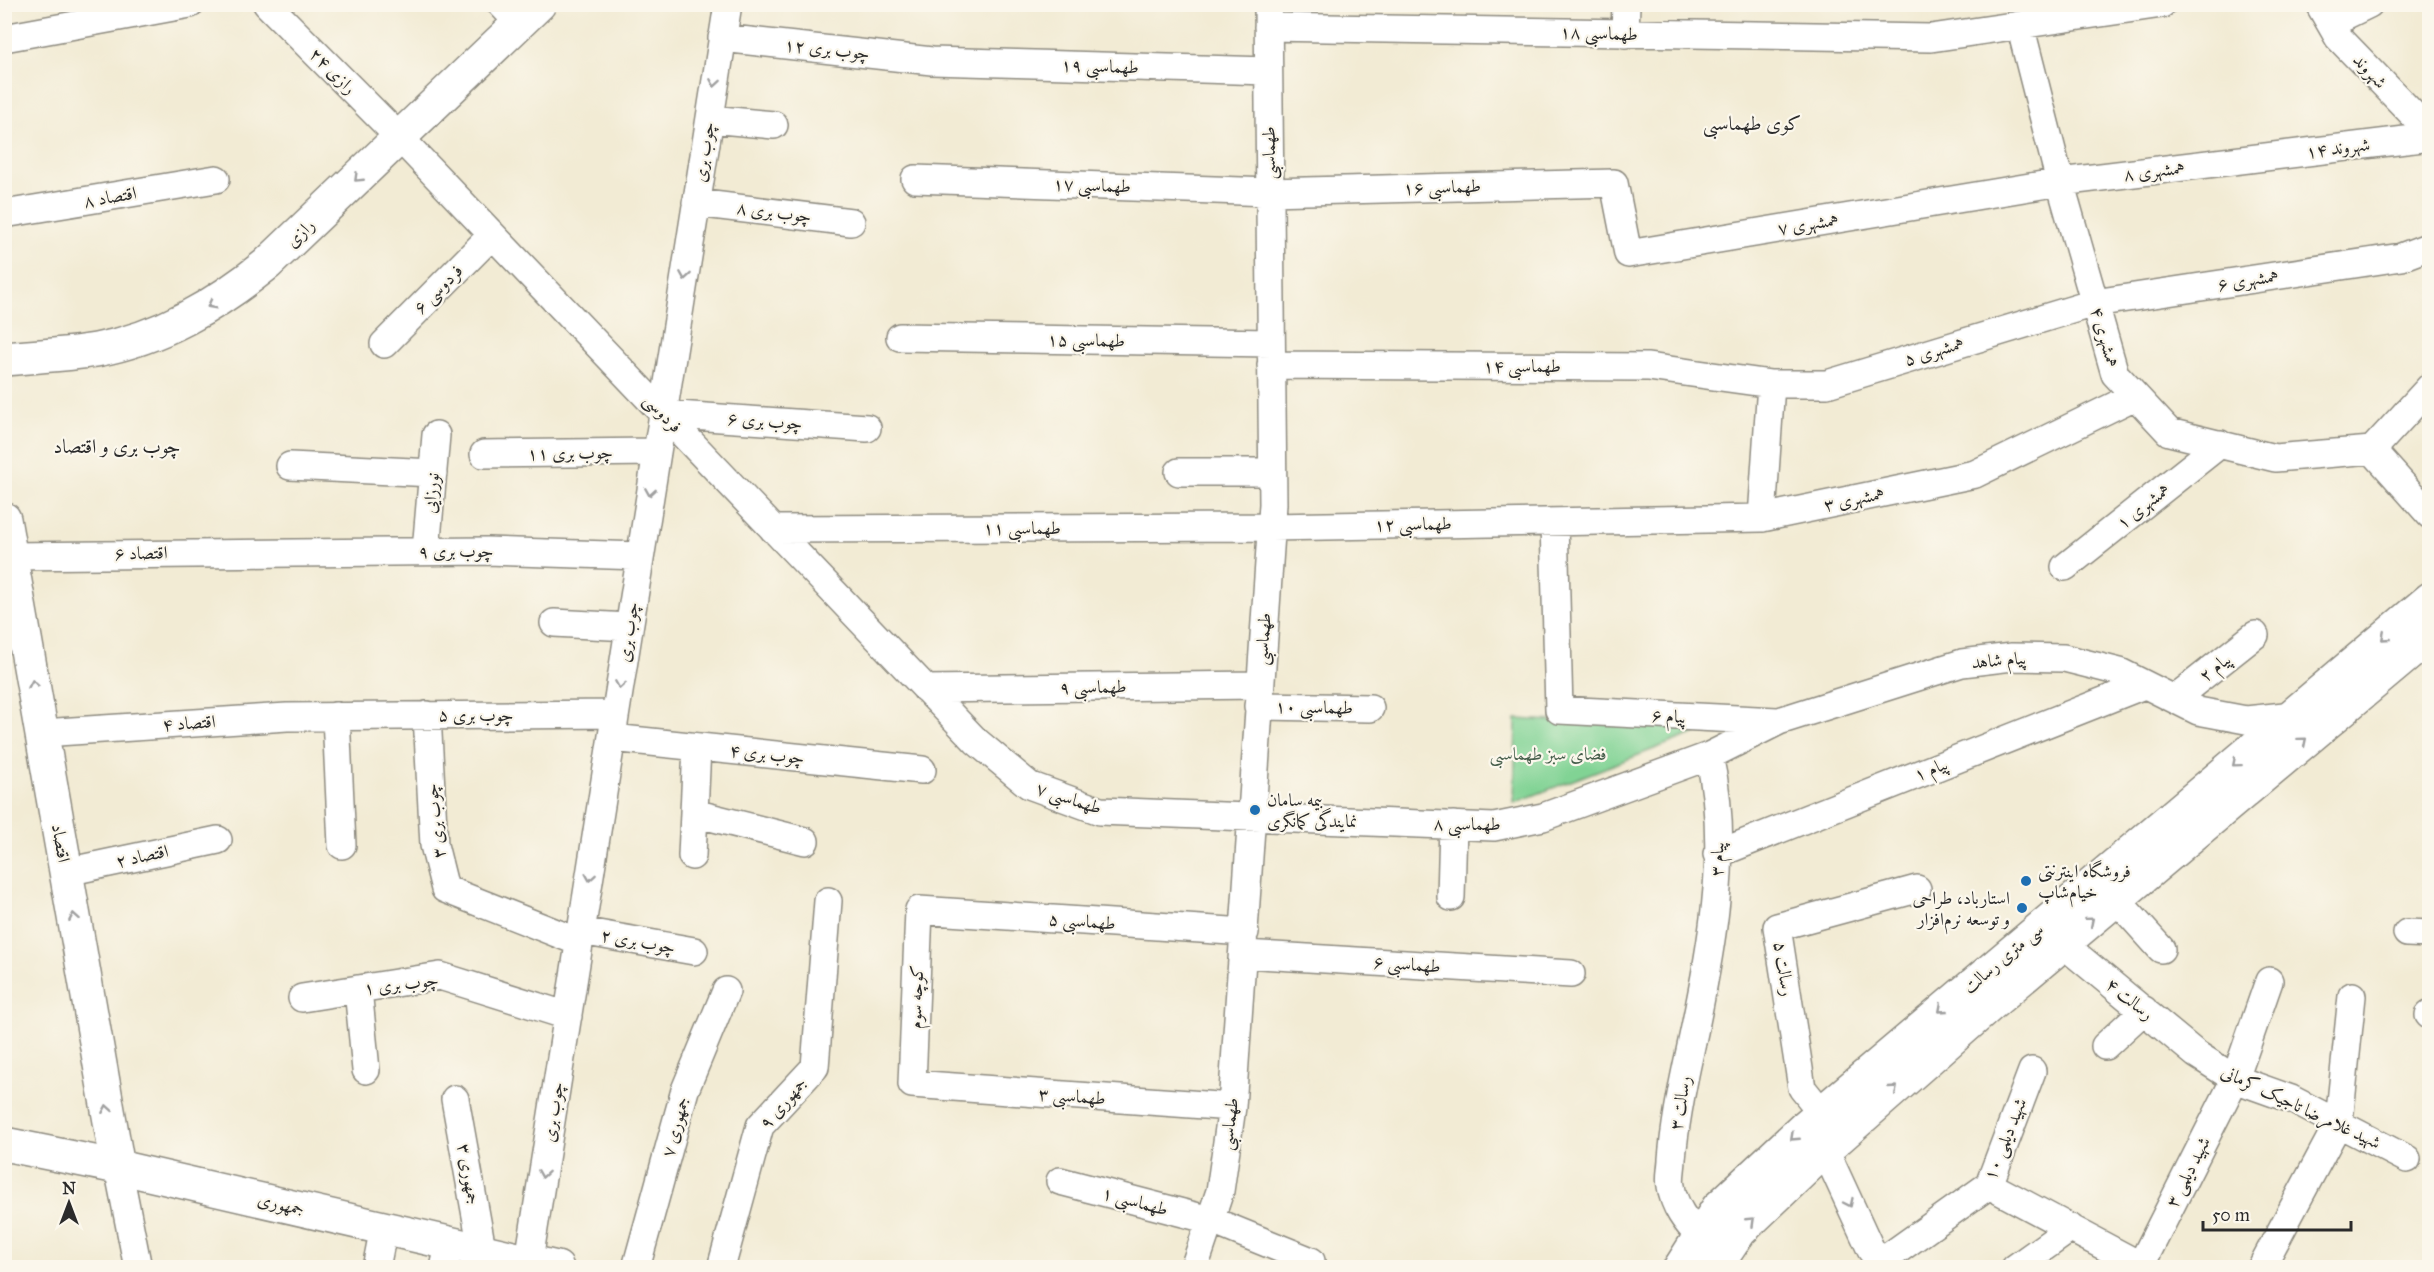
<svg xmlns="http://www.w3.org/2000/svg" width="2434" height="1272" font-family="'IM FELL Great Primer',Amiri,serif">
	<rect width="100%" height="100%" fill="#fbf7ec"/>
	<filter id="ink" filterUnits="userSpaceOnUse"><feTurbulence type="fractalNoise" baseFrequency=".0167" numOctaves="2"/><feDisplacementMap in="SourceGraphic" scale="12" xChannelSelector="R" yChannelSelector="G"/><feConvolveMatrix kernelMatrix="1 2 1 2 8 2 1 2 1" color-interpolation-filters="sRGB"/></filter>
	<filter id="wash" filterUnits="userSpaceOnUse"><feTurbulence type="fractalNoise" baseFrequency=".008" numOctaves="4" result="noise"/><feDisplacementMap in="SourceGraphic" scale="24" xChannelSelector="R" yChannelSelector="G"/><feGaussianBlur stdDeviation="1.35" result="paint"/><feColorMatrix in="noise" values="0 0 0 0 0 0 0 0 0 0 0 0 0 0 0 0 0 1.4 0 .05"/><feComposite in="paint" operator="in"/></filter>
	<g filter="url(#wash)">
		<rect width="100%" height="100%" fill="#f2ebd4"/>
		<path fill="#81d394" stroke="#567f60" stroke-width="1.5" d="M1516 719 1706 729 1514 803Z"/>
	</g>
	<g filter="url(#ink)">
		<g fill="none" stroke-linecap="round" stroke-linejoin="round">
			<defs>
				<path id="minor" d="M267 4 400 138 976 741 1029 785 1100 811 1494 827 1543 817 1709 756 1779 721 1962 663 2012 657 2064 658 2120 672 2198 711 2246 720 2294 715
					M501 4 519 23
					M2319 4 2338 37 2430 132
					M2330 23 2369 4
					M2020 25 2060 182 2115 374 2169 432 2275 458 2372 450
					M1268 27 1931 38 2162 4
					M1625 34 1626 4
					M4 38 190 4
					M722 38 932 61 1268 71
					M710 119 774 125
					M915 179 1269 192 1614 183 1628 254 2060 182 2430 137
					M696 203 851 222
					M4 214 216 179
					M900 337 1271 343
					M384 344 492 235
					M1271 365 1648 367 1771 384H1827L2094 303 2401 257 2430 246
					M663 414 867 428
					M2372 450 2430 515
					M2372 450 2430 387
					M484 454 657 452
					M290 466 433 473
					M1179 472H1272
					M1762 518 1771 384
					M1554 522 1559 710 1777 721
					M773 529 1271 527 1762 518 1975 474 2135 396
					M426 551 436 435
					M11 556 487 551 640 556
					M2065 567 2220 444
					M554 623 629 627
					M926 689 1260 685
					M2174 699 2255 635
					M1258 706 1370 708
					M427 715 434 845 445 889 579 942
					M336 716 342 845
					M42 733 287 717 615 714
					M612 738 922 770
					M694 813 805 841
					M1717 854 2144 685
					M692 856 697 747
					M66 872 218 840
					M1451 897 1453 825
					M2116 899 2161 949
					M581 931 694 951
					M2407 933 2430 934
					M2063 944 2196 1054 2235 1079 2291 1099 2407 1159
					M1244 954 1571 974
					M358 989 366 1070
					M302 998 440 976 568 1016
					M2429 1015H2430
					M2105 1046 2144 1010
					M455 1099 482 1249
					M1232 1107 912 1084 919 910 1245 932
					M1822 1113 1802 1088 1777 927 1917 889
					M1825 1150 1871 1250 1886 1268
					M118 1167 138 1268
					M1060 1181 1210 1220 1311 1261
					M1989 1185 2145 1268
					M1700 1237C1686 1222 1674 1207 1671 1186 1669 1178 1672 1167 1672 1159 1675 1122 1682 1087 1690 1051 1710 958 1732 850 1709 756
					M529 1260 728 4
					M1881 1262 1989 1185 2032 1071
					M2141 1265 2235 1079 2269 981
					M376 1268 384 1227
					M444 1268 450 1242
					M636 1268 685 1090 726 991
					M721 1268 760 1126 815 1067 828 901
					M1194 1268 1220 1191 1232 1107 1273 504 1268 4
					M2015 1268 2071 1228
					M2261 1268 2339 1122 2352 996"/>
				<path id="major" d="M4 359C35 356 66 355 96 350 161 338 216 305 267 264L539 4
					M4 519 118 1167
					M4 1144 118 1167 557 1268
					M1680 1268 1718 1208 1806 1126 2430 599
					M1715 1268 1740 1231 1825 1150 1989 1006 2430 636"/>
			</defs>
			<use href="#minor" stroke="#8e8b80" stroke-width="30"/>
			<use href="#major" stroke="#8e8b80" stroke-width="36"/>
			<use href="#minor" stroke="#fff" stroke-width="27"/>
			<use href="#major" stroke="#fff" stroke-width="33"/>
		</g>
		<defs><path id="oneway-chevron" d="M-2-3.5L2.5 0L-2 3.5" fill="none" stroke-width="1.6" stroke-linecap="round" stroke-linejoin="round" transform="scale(1.5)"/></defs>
		<g stroke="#a0a0a0">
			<use href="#oneway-chevron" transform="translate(715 83) rotate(99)"/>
			<use href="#oneway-chevron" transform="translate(358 178) rotate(136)"/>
			<use href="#oneway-chevron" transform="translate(685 276) rotate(99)"/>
			<use href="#oneway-chevron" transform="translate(211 305) rotate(152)"/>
			<use href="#oneway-chevron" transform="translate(650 492) rotate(99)"/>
			<use href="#oneway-chevron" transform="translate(2385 637) rotate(139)"/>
			<use href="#oneway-chevron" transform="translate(33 684) rotate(-100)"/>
			<use href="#oneway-chevron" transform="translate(620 685) rotate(99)"/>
			<use href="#oneway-chevron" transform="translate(2303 741) rotate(-40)"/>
			<use href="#oneway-chevron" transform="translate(2236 763) rotate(140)"/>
			<use href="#oneway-chevron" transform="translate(590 877) rotate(99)"/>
			<use href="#oneway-chevron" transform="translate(74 917) rotate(-100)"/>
			<use href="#oneway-chevron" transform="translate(2090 921) rotate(-40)"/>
			<use href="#oneway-chevron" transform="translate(1942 1009) rotate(139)"/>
			<use href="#oneway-chevron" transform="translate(1894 1089) rotate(-41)"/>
			<use href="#oneway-chevron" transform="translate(107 1109) rotate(-100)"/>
			<use href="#oneway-chevron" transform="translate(1794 1137) rotate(137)"/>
			<use href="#oneway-chevron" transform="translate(543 1174) rotate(99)"/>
			<use href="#oneway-chevron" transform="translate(1849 1203) rotate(65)"/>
			<use href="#oneway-chevron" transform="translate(1751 1221) rotate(-44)"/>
		</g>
	</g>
	<g fill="#1f6fb2" stroke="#fbf7ec" stroke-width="2">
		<circle cx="1255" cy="810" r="6"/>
		<circle cx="2026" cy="881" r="6"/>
		<circle cx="2022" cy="908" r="6"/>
	</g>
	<g text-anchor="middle" stroke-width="4.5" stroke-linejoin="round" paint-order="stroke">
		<g font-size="18" fill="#2b2b2b" stroke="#fbf7ec">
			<text transform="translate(1599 33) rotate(2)" y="6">۱۸ طهماسبی</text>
			<text transform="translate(827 49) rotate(6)" y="6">۱۲ چوب بری</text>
			<text transform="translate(1100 66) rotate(2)" y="6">۱۹ طهماسبی</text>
			<text transform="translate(333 71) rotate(45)" y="6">رازی ۲۴</text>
			<text transform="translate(2370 71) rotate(47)" y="6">شهروند</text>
			<text transform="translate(2338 148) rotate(-7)" y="6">شهروند ۱۴</text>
			<text transform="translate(704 152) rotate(-81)" y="6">چوب بری</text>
			<text transform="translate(1269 153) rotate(-91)" y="6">طهماسبی</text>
			<text transform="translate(2154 171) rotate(-7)" y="6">۸ همشهری</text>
			<text transform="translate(1092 185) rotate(2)" y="6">۱۷ طهماسبی</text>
			<text transform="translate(1442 187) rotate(-2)" y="6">۱۶ طهماسبی</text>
			<text transform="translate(110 197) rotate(-10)" y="6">۸ اقتصاد</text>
			<text transform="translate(774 212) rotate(7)" y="6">۸ چوب بری</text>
			<text transform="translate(1808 224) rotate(-9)" y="6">۷ همشهری</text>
			<text transform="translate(300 233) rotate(-44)" y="6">رازی</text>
			<text transform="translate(2248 280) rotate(-9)" y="6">۶ همشهری</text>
			<text transform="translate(438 289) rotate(-45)" y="6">فردوسی ۶</text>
			<text transform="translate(2105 337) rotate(74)" y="6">همشهری ۴</text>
			<text transform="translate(1086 340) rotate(1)" y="6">۱۵ طهماسبی</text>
			<text transform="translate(1934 351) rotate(-17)" y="6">۵ همشهری</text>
			<text x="1522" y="372">۱۴ طهماسبی</text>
			<text transform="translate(663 413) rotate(46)" y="6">فردوسی</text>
			<text transform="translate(765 421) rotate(4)" y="6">۶ چوب بری</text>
			<text transform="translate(570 453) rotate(-1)" y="6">۱۱ چوب بری</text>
			<text transform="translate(431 493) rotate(-85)" y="6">نورزایی</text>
			<text transform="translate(1854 499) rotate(-12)" y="6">۳ همشهری</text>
			<text transform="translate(2143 506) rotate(-38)" y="6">۱ همشهری</text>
			<text transform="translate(1413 524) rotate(-1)" y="6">۱۲ طهماسبی</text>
			<text x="1022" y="534">۱۱ طهماسبی</text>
			<text x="456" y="557">۹ چوب بری</text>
			<text transform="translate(141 553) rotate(-1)" y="6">۶ اقتصاد</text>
			<text transform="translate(628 632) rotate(-81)" y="6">چوب بری</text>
			<text transform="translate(1263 639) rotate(-86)" y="6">طهماسبی</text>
			<text transform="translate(1999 660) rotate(-5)" y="6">پیام شاهد</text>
			<text transform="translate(2215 667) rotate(-38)" y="6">۲ پیام</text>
			<text transform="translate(1093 687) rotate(-1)" y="6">۹ طهماسبی</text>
			<text transform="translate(1314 707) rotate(1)" y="6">۱۰ طهماسبی</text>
			<text x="476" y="721">۵ چوب بری</text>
			<text transform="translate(1669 716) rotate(3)" y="6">۶ پیام</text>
			<text transform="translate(189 723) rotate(-4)" y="6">۴ اقتصاد</text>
			<text transform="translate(767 754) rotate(6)" y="6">۴ چوب بری</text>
			<text transform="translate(1931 769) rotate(-22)" y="6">۱ پیام</text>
			<text transform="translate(1069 798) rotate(18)" y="6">۷ طهماسبی</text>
			<text transform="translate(435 821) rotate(-96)" y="6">۳ چوب بری</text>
			<text x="1467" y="830">۸ طهماسبی</text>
			<text transform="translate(61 843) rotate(80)" y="6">اقتصاد</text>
			<text transform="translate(142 856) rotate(-12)" y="6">۲ اقتصاد</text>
			<text transform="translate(1717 859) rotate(-88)" y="6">۳ پیام</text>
			<text transform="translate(1082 921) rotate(4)" y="6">۵ طهماسبی</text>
			<text transform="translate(638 941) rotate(10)" y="6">۲ چوب بری</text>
			<text transform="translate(2003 958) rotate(-40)" y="6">سی متری رسالت</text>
			<text transform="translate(1407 964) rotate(4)" y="6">۶ طهماسبی</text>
			<text transform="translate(1784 969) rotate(82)" y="6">۵ رسالت</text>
			<text transform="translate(401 984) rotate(-7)" y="6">۱ چوب بری</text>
			<text transform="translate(916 997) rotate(-88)" y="6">کوچه سوم</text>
			<text transform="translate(2130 999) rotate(39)" y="6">۴ رسالت</text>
			<text transform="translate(1072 1096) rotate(4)" y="6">۳ طهماسبی</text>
			<text transform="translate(783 1103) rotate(-49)" y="6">۹ جمهوری</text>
			<text transform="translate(1680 1103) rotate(-80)" y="6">۳ رسالت</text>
			<text transform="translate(2301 1107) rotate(25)" y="6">شهید غلامرضا تاجیک کرمانی</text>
			<text transform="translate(553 1112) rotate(-81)" y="6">چوب بری</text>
			<text transform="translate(1229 1124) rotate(-83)" y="6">طهماسبی</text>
			<text transform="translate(675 1127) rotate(-75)" y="6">۷ جمهوری</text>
			<text transform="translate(2005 1139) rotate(-68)" y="6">۱۰ شهید دیلمی</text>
			<text transform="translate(2188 1172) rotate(-63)" y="6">شهید دیلمی ۳</text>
			<text transform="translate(469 1174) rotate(80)" y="6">۳ جمهوری</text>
			<text transform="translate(1135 1201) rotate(15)" y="6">۱ طهماسبی</text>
			<text transform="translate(281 1204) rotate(13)" y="6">جمهوری</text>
		</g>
		<g font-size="18" fill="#455d4a" stroke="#fbf7ec">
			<text x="1548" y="760">فضای سبز طهماسبی</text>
		</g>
		<g font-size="18" fill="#2b2b2b" stroke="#fbf7ec" text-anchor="start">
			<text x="1267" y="806">بیمه سامان<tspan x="1267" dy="21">نمایندگی کمانگری</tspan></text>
			<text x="2038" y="877">فروشگاه اینترنتی<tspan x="2038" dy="21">خیام‌شاپ</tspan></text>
			<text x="2010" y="904" text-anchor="end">استارباد، طراحی<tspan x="2010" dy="21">و توسعه نرم‌افزار</tspan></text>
		</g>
		<g font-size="20" fill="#2b2b2b" stroke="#fbf7ec">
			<text x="1752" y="130">کوی طهماسبی</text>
			<text x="117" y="453">چوب بری و اقتصاد</text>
		</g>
	</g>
	<rect width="2434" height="1272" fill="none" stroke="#fbf7ec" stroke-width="24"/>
	<g transform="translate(69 1203)" stroke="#fbf7ec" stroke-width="4.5" paint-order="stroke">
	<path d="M0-4.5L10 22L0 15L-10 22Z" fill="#2b2b2b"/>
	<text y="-9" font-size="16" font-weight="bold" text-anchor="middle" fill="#2b2b2b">N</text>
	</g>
	<path d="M2203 1221v9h148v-9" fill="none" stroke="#2b2b2b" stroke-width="3"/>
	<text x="2212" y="1221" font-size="18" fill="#2b2b2b" stroke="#fbf7ec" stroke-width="4.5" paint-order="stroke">50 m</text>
</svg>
